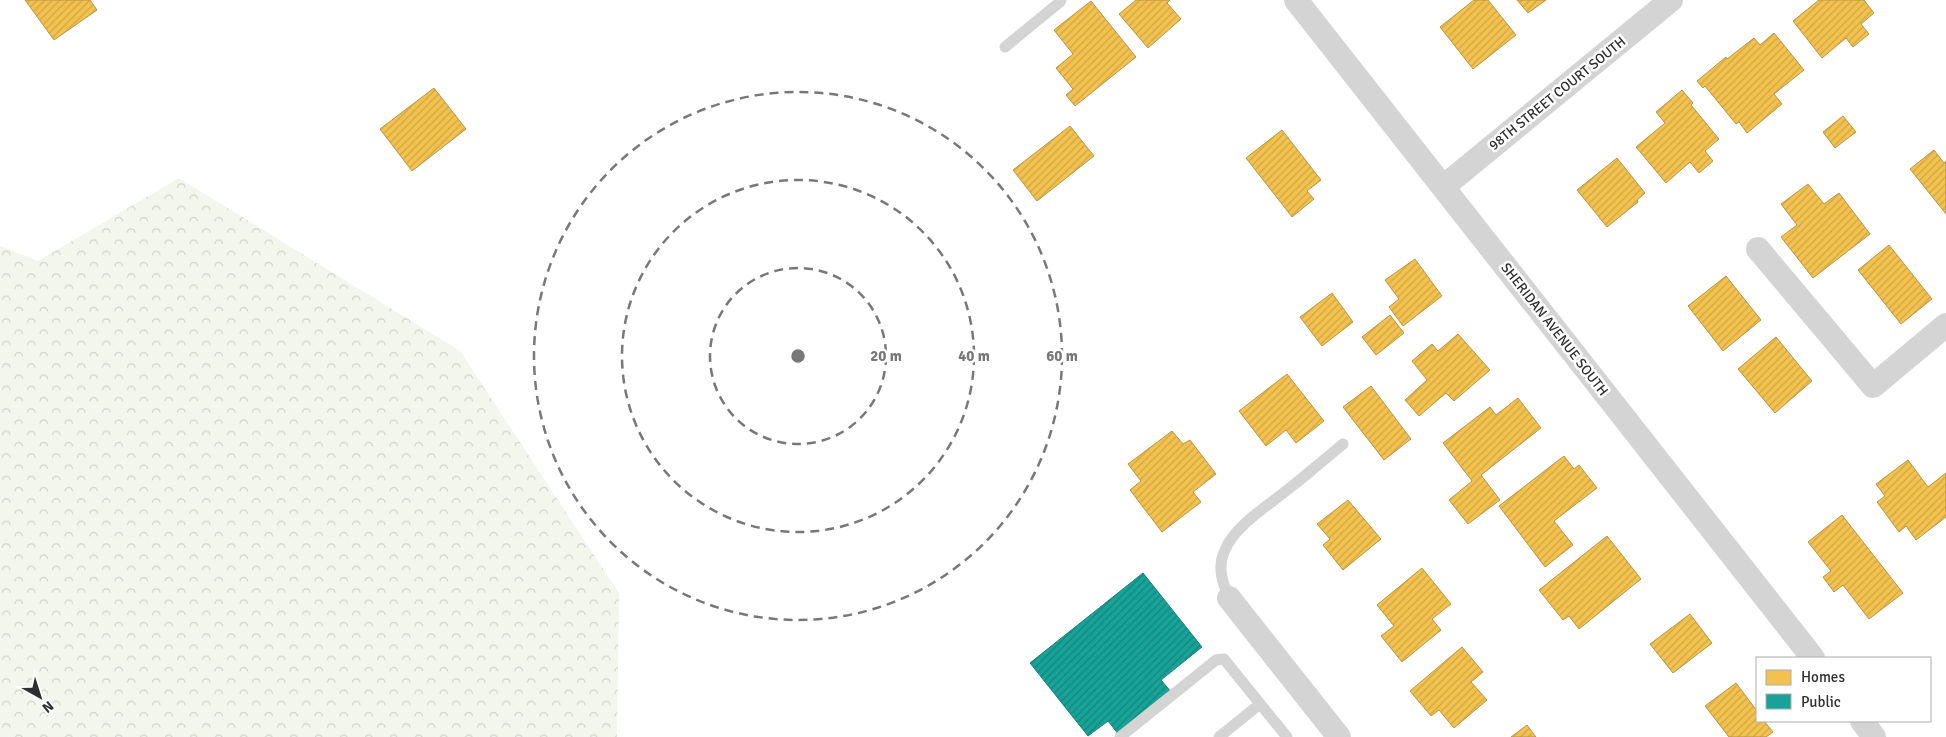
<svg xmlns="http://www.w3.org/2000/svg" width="1946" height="737" font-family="Signika,sans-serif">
	<defs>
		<pattern id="forest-crowns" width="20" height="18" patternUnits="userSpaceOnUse" patternTransform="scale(1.25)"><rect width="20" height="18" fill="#f2f6ec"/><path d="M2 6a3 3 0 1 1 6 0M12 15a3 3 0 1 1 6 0" fill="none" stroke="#d0d3cb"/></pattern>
		<pattern id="homes-hatch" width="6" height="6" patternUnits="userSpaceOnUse" patternTransform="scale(1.25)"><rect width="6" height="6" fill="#f2c14e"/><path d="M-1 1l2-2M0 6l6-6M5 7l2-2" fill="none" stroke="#d0a644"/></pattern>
		<pattern id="public-hatch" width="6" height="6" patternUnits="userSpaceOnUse" patternTransform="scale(1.25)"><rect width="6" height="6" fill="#17a398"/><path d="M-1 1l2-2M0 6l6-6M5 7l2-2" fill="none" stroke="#15857c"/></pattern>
	</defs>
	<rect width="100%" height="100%" fill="#fff"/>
	<path fill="url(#forest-crowns)" d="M179 178 460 351 619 593 617 737H0V246L38 261Z"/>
	<path fill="url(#homes-hatch)" stroke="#b89545" d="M25 0H90L97 10 54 40Z
		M1136 0H1170L1167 3 1181 19 1148 48 1119 14Z
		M1474 0H1488L1516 35 1473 69 1440 27Z
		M1517 0H1546L1528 13Z
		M1819 0H1864L1874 13 1861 24 1869 34 1853 47 1846 38 1822 58 1793 21Z
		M1091 1 1136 57 1075 106 1066 95 1073 89 1056 68 1073 54 1054 30Z
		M1774 33 1804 70 1774 94 1782 104 1747 133 1739 122 1736 124 1705 86 1703 88 1697 81 1726 57 1727 59 1754 38 1760 45Z
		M434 88 466 129 412 171 380 129Z
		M1682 90 1693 103 1691 105 1719 139 1705 151 1713 161 1699 173 1690 162 1666 183 1636 147 1665 123 1656 112Z
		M1843 116 1856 132 1835 148 1823 132Z
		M1070 126 1094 156 1037 201 1013 170Z
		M1282 130 1321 180 1307 191 1314 199 1292 217 1246 158Z
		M1934 150 1944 163 1946 161V214L1910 169Z
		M1617 158 1645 193 1637 200 1638 202 1607 227 1577 190Z
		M1808 184 1824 204 1839 193 1870 234 1813 278 1781 237 1797 225 1781 204Z
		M1889 245 1932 299 1901 324 1858 270Z
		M1415 259 1442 296 1403 326 1389 307 1399 299 1385 280Z
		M1726 276 1761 320 1723 351 1688 306Z
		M1332 293 1353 322 1322 346 1300 317Z
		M1390 315 1404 333 1376 355 1362 337Z
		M1458 334 1490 370 1454 401 1446 393 1419 416 1405 400 1427 380 1412 361 1432 344 1438 351Z
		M1776 337 1812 381 1775 413 1738 369Z
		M1287 374 1324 421 1296 443 1286 430 1266 446 1239 411Z
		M1371 386 1411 439 1384 460 1343 407Z
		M1518 398 1541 428 1481 475 1500 500 1468 524 1449 500 1472 481 1443 443 1490 407 1496 415Z
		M1172 431 1183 444 1190 440 1216 474 1193 492 1201 502 1162 532 1130 490 1141 481 1128 464Z
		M1564 456 1574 469 1579 465 1597 488 1554 521 1573 545 1545 567 1499 506Z
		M1908 460 1928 487 1946 473V517L1916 540 1906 526 1899 532 1877 502 1885 496 1876 484Z
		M1348 500 1381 539 1343 570 1323 545 1330 539 1317 524Z
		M1842 515 1903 593 1869 619 1843 585 1834 592 1823 577 1831 571 1808 542Z
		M1607 536 1641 579 1579 629 1569 616 1563 620 1539 590Z
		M1422 568 1451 604 1432 619 1441 630 1402 662 1381 636 1394 626 1377 605Z
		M1690 614 1712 643 1673 673 1650 644Z
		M1462 647 1483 672 1471 682 1487 700 1454 728 1439 710 1431 716 1410 691Z
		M1736 683 1757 711V721H1764L1773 732 1766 737H1729L1705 706Z
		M1527 725 1536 737H1511Z"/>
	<path fill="url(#public-hatch)" stroke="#1e8078" d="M1143 573 1202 647 1161 680 1172 693 1119 735 1108 721 1088 736 1030 663Z"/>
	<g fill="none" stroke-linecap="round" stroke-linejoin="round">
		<path stroke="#d4d4d4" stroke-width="11" d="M1005 47 1060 2 1061 0
			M1229 598C1222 582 1217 567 1225 550 1234 527 1267 506 1286 491 1305 476 1324 460 1343 444
			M1120 737 1216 660 1224 659 1287 737
			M1219 737 1260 704"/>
		<path stroke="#d4d4d4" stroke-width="24" d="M1296 0 1813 658
			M1443 187 1671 0
			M1758 249 1873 386 1946 325
			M1229 598 1339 737
			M1862 721 1874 737"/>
	</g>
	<g fill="none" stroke="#787878" stroke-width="2.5" stroke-dasharray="9 6">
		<circle cx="798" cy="356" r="88"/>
		<circle cx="798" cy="356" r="176"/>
		<circle cx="798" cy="356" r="264"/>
	</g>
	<g text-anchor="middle" stroke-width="5" stroke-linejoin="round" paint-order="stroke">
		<g font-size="14" fill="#2f2f2f" stroke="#fff">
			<text transform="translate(1557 93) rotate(-39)" y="5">98TH STREET COURT SOUTH</text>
			<text transform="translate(1555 329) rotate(52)" y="5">SHERIDAN AVENUE SOUTH</text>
		</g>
	</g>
	<circle cx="798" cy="356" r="8" fill="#787878" stroke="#fff" stroke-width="2.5"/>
	<g font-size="15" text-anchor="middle" font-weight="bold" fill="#787878" stroke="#fff" stroke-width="5" stroke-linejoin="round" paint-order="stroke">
		<text x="886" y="361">20 m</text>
		<text x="974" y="361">40 m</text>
		<text x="1062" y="361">60 m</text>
	</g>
	<rect x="1756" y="657" width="175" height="65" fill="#ffffff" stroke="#acacac"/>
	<rect x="1766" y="670" width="25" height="15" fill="#f2c14e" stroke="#acacac"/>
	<text x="1801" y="682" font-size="15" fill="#2f2f2f">Homes</text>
	<rect x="1766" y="694" width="25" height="15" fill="#17a398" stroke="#acacac"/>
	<text x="1801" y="707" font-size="15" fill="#2f2f2f">Public</text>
	<g transform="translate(40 697) rotate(141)" stroke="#ffffff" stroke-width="4" paint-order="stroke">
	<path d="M0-4L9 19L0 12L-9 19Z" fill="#2f2f2f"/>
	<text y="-8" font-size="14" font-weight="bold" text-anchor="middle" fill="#2f2f2f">N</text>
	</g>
</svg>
